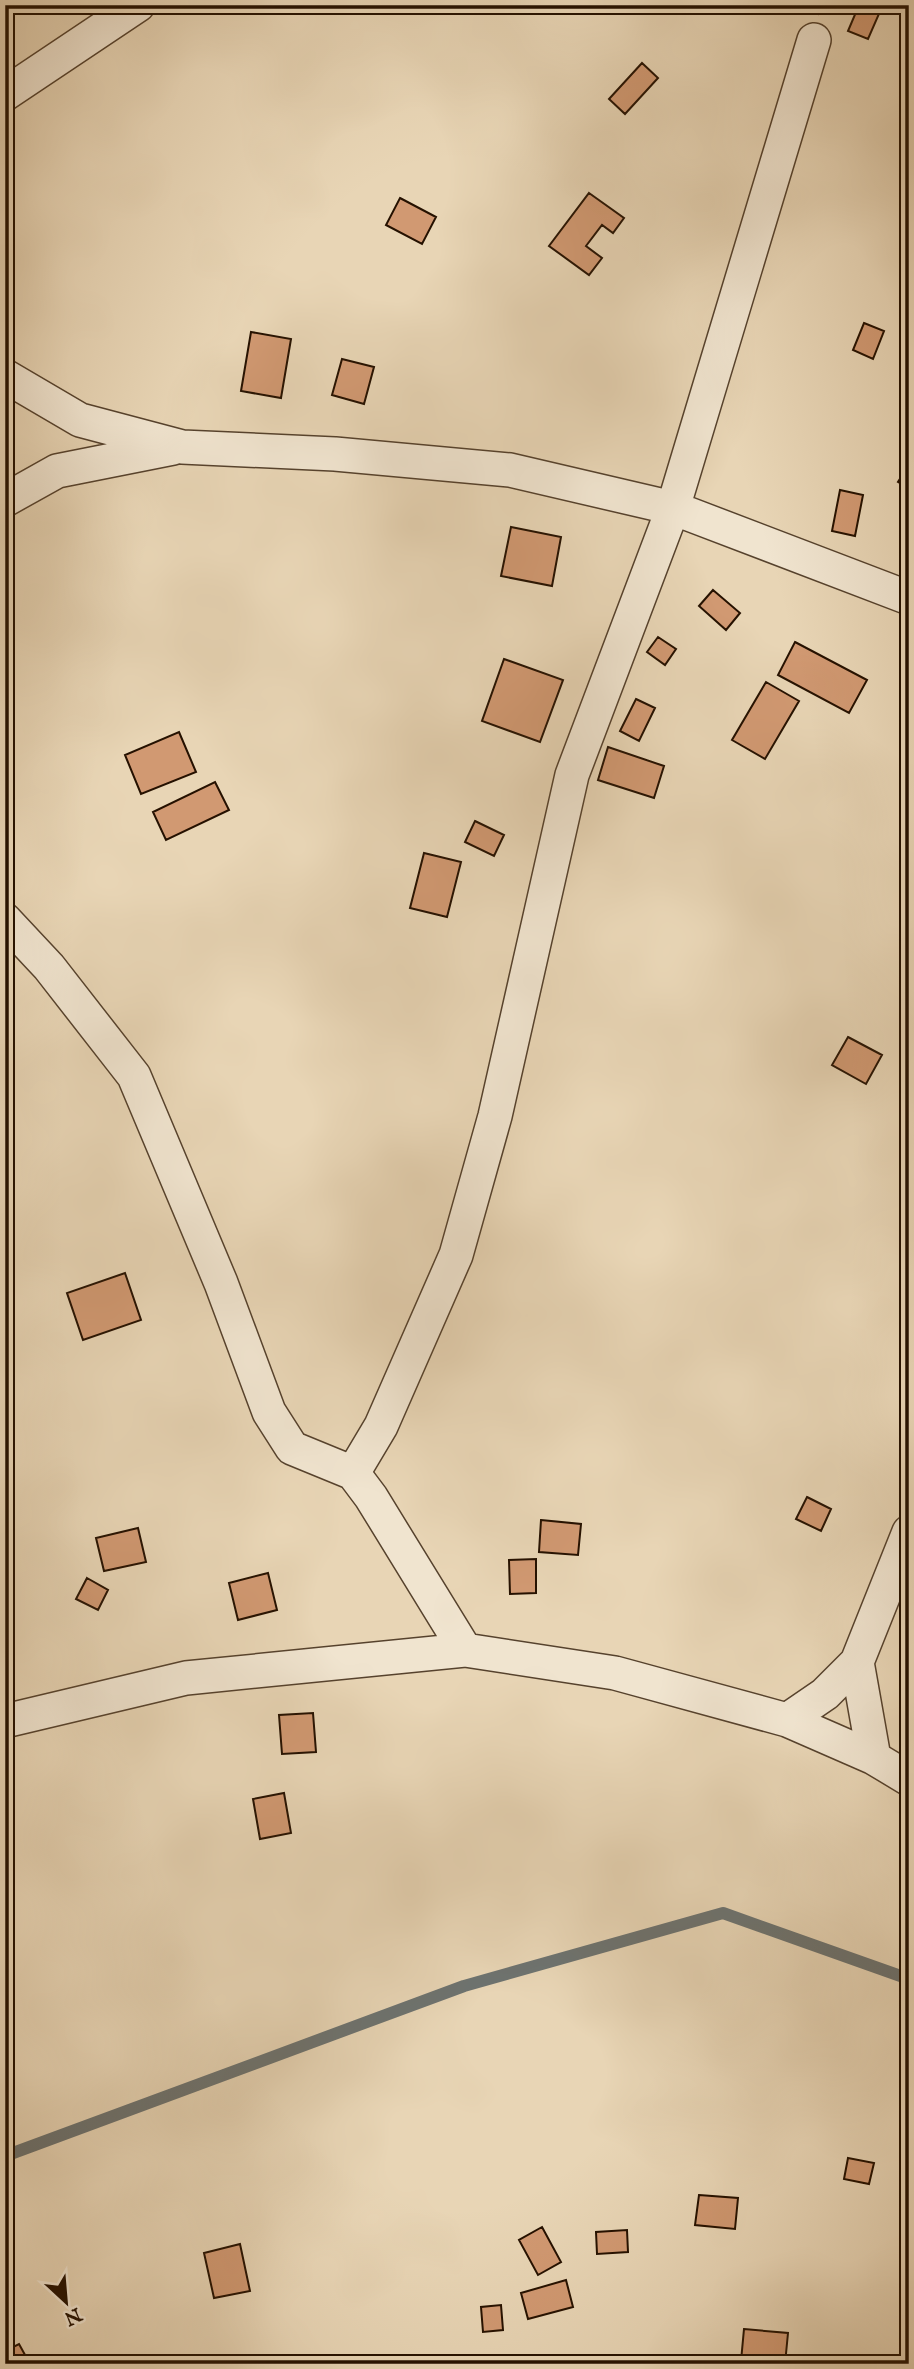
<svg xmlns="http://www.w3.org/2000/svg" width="914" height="2369" font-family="'IM FELL English',serif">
	<rect width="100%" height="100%" fill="#e8d5b5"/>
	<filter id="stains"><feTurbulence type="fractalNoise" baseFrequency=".00286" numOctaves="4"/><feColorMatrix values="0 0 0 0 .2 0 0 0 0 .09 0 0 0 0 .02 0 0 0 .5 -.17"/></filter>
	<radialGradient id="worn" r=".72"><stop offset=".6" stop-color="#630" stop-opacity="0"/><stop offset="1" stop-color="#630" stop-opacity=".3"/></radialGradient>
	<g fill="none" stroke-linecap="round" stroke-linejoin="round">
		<path stroke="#6d7370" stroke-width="12" d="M5 2156 464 1986 723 1913 909 1979"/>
	</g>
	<path fill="#d19972" stroke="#251100" stroke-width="2" d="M800 5H822L818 14Z
		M859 5 882 7 868 39 848 31Z
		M642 63 658 78 625 114 609 99Z
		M589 193 624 218 613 233 602 225 586 246 602 258 589 275 549 246Z
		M400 198 436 217 422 244 386 225Z
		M864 323 884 331 873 359 853 350Z
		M251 332 291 339 281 398 241 391Z
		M342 359 374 367 364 404 332 395Z
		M909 465V488L898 482Z
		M840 490 863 495 855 536 832 531Z
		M511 527 561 537 552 586 501 576Z
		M713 590 740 613 726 630 699 606Z
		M658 637 676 649 665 665 647 652Z
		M795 642 867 680 849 713 778 675Z
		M504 659 563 680 540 742 482 721Z
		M766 682 799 701 765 759 732 740Z
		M636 699 655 708 639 741 620 731Z
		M179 732 196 772 141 794 125 755Z
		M608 747 664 766 654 798 598 780Z
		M215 782 229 810 166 840 153 812Z
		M475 821 504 835 494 856 465 842Z
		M424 853 461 862 447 917 410 908Z
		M848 1037 882 1055 866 1084 832 1065Z
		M125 1273 141 1320 83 1340 67 1293Z
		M807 1497 831 1509 821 1531 796 1519Z
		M541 1520 581 1524 578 1555 539 1552Z
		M138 1528 146 1562 104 1571 96 1538Z
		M536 1559V1593L510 1594 509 1560Z
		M268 1573 277 1610 238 1620 229 1583Z
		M87 1578 108 1590 98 1610 76 1599Z
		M313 1713 316 1752 282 1754 279 1715Z
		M284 1793 291 1833 260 1839 253 1799Z
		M848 2158 874 2163 869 2184 844 2179Z
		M699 2195 738 2198 735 2229 695 2225Z
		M542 2227 561 2262 538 2275 519 2240Z
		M627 2230 628 2252 597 2254 596 2232Z
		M240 2244 250 2291 214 2298 204 2253Z
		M566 2280 573 2307 528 2319 521 2293Z
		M501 2305 503 2330 483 2332 481 2307Z
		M744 2329 788 2333 785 2364 741 2361Z
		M19 2344 30 2364H5V2351Z"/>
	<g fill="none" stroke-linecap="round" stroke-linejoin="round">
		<defs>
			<path id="minor" d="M5 94 138 5
				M5 376 80 420 182 447 335 454 510 470 673 508 909 598
				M5 500 57 471 173 448
				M5 920 49 967 134 1076 221 1283 269 1412 292 1448 353 1473 371 1497 465 1650
				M353 1473 381 1426 456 1255 495 1116 572 775 673 508 814 40
				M857 1662 874 1758
				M787 1720 825 1694 857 1662 909 1532
				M5 1721 186 1678 465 1650 615 1673 787 1720 874 1758 909 1779"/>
		</defs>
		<use href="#minor" stroke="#56422d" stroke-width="36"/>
		<use href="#minor" stroke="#f0e4cf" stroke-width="33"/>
	</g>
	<rect width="914" height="2369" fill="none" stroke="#e8d5b5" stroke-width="28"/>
	<rect x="7" y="7" width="900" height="2355" fill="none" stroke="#251100" stroke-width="3.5"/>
	<rect x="14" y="14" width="886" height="2341" fill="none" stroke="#251100" stroke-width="2"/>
	<g transform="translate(66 2302) rotate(154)" stroke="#f0e4cf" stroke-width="5" paint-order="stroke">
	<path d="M0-5L12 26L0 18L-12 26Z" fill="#251100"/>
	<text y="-10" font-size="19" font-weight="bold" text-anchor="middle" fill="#251100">N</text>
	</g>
	<rect width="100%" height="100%" filter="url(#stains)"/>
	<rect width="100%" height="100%" fill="url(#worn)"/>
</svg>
